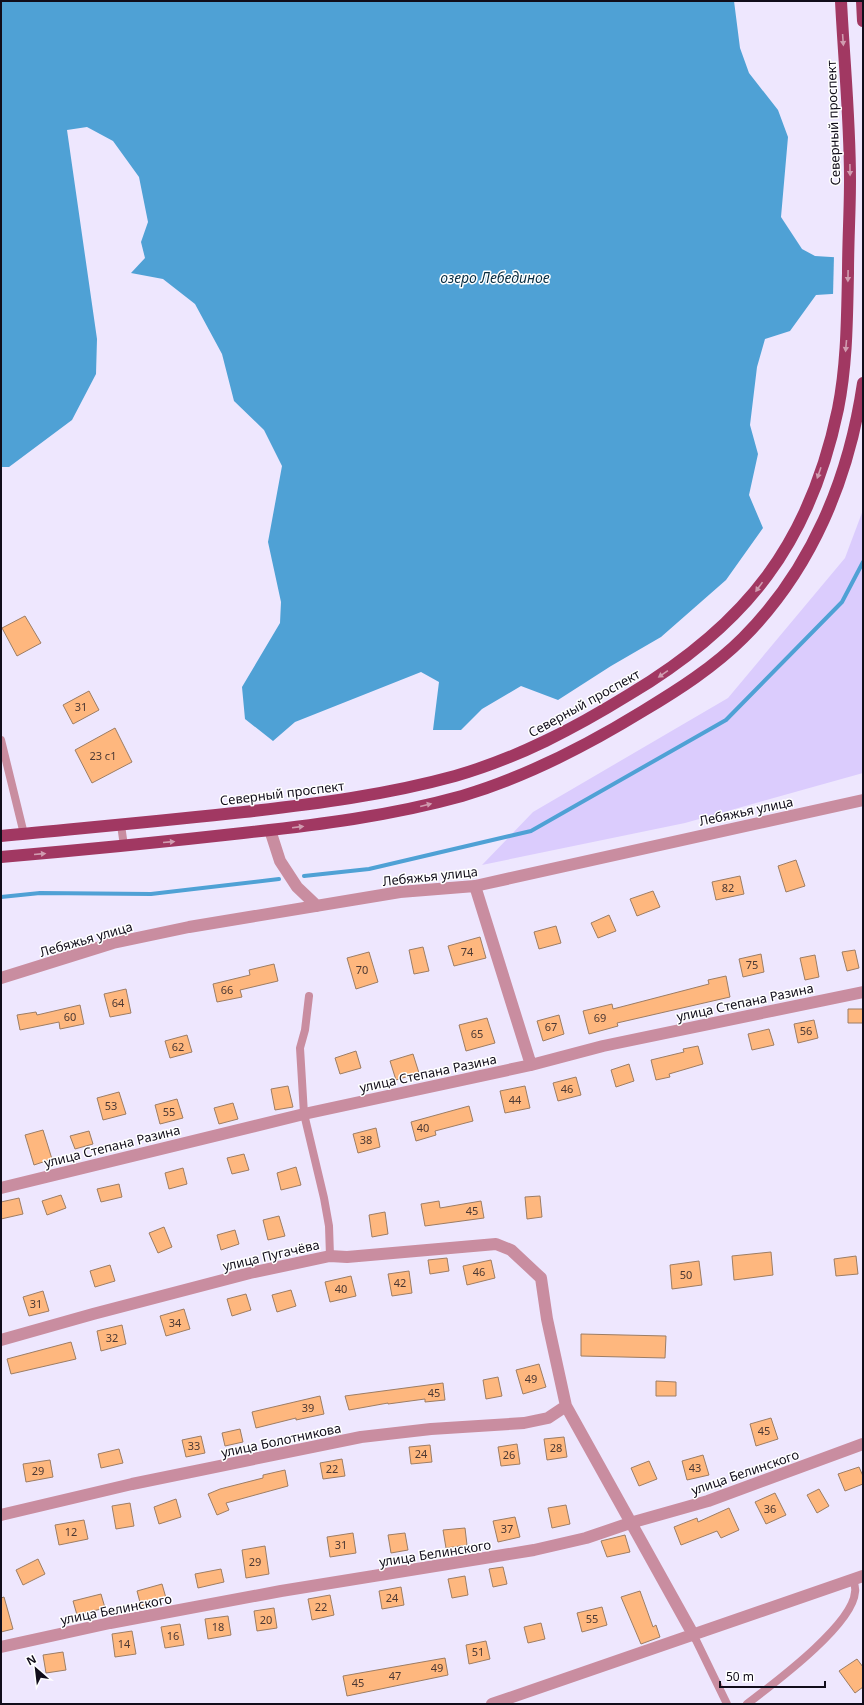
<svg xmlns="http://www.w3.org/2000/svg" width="864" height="1705" font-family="'Noto Sans',sans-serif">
	<rect width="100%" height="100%" fill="#eee7fe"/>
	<path fill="#dbccfd" d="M863 510V773L685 823 482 865 533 812 728 698 845 558Z"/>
	<path fill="#4fa1d5" d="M1 1H734L740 48 749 73 778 110 788 137 781 217 802 249 815 256 863 259V292L816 295 790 331 765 339 757 367 750 425 758 454 749 495 763 528 726 580 661 637 611 666 558 700 521 686 482 709 461 730H433L439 682 421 672 295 722 273 741 245 719 242 687 280 623 281 602 268 542 282 466 264 430 234 401 222 354 195 304 163 279 131 273 145 258 141 242 148 222 139 177 113 141 87 127 67 130 97 339 96 374 72 420 9 467H1Z"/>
	<path fill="#eee7fe" d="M834 255 863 257V294L833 296Z"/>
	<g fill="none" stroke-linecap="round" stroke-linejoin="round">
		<path stroke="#4fa1d5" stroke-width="4" d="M304 876 369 869 531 831 726 720 842 602 863 562
			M1 897 40 893 151 894 279 879"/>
	</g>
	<path fill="#feb77e" stroke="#9d7d64" d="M25 616 41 643 17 656 2 628Z
		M89 691 99 710 73 724 63 705Z
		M115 728 132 762 92 783 75 750Z
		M796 860 805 886 786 892 778 866Z
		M740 876 744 894 716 900 712 882Z
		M653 891 660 907 637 916 630 899Z
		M609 915 616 931 598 938 591 923Z
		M556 926 561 943 539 949 534 932Z
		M480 937 486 958 454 966 448 946Z
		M423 947 429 971 414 974 409 950Z
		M855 950 859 968 847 971 842 952Z
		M369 952 378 982 356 989 347 958Z
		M761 954 764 972 743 977 739 959Z
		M815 955 819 977 805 980 800 958Z
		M274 964 278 981 240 990 242 997 217 1002 213 984 250 975 249 970Z
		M726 976 730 997 617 1023 618 1026 589 1034 583 1011 612 1004 613 1009 709 984 708 980Z
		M126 989 131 1013 110 1017 104 994Z
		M80 1005 84 1024 60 1029 59 1022 20 1030 17 1015 36 1012 37 1015Z
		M848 1009H863V1023H848Z
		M559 1015 564 1034 543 1041 537 1021Z
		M487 1018 495 1043 466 1051 459 1025Z
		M814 1020 818 1038 798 1043 794 1024Z
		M769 1029 774 1045 752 1050 748 1034Z
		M187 1035 192 1052 170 1058 165 1041Z
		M698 1046 703 1064 669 1074 670 1077 656 1080 651 1060 684 1052 683 1049Z
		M356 1051 361 1068 340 1074 335 1058Z
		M413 1054 419 1073 396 1080 390 1061Z
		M629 1064 634 1081 616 1087 611 1070Z
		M576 1077 581 1095 558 1101 553 1083Z
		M288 1086 293 1107 275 1110 271 1089Z
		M525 1086 530 1108 505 1113 500 1091Z
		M119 1092 126 1114 103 1120 97 1098Z
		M177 1099 183 1118 160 1124 155 1105Z
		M233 1103 238 1119 219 1124 214 1108Z
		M469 1106 473 1121 435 1131 436 1135 416 1141 411 1122Z
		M376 1128 380 1147 358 1153 353 1134Z
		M43 1130 52 1159 34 1165 25 1135Z
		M89 1131 93 1144 75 1149 70 1136Z
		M244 1154 249 1170 232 1174 227 1158Z
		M296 1167 301 1185 281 1190 277 1173Z
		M183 1168 187 1184 169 1189 165 1173Z
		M119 1184 122 1197 101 1202 97 1189Z
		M61 1195 66 1208 47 1215 42 1201Z
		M540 1196 542 1217 527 1219 525 1197Z
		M19 1198 23 1214 1 1219V1202Z
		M439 1201 440 1208 481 1201 484 1218 425 1226 421 1204Z
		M385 1212 388 1234 372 1237 369 1215Z
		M279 1216 285 1236 268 1240 263 1220Z
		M164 1227 172 1247 158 1253 149 1233Z
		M235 1230 239 1244 221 1250 217 1235Z
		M771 1252 773 1275 734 1280 732 1256Z
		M856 1256 858 1274 836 1276 834 1259Z
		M447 1258 449 1271 430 1274 428 1260Z
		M491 1260 495 1278 467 1285 463 1266Z
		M699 1261 702 1285 672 1289 670 1265Z
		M110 1265 115 1281 95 1287 90 1271Z
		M409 1271 412 1293 392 1296 388 1274Z
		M351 1276 356 1296 330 1302 325 1282Z
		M291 1290 296 1306 277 1312 272 1295Z
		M43 1291 49 1311 29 1316 23 1297Z
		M246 1294 251 1310 232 1316 227 1299Z
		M184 1309 190 1329 166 1336 160 1316Z
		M122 1325 126 1344 101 1351 97 1331Z
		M581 1334 666 1336 665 1358 581 1356Z
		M71 1342 76 1359 11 1374 7 1359Z
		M539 1364 546 1387 523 1394 516 1370Z
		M498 1377 502 1396 486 1399 483 1380Z
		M656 1381 676 1382V1396H656Z
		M443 1383 445 1400 425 1402V1399L388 1404V1403L349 1410 345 1396Z
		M320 1396 324 1414 296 1420V1418L256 1428 252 1412Z
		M771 1418 778 1439 756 1446 750 1424Z
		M240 1429 243 1442 225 1446 222 1433Z
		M201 1436 205 1453 186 1457 182 1440Z
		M564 1437 567 1457 547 1460 544 1439Z
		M517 1444 520 1464 501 1466 498 1447Z
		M430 1445 432 1462 411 1464 409 1447Z
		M119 1449 123 1463 101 1468 98 1454Z
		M703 1455 709 1475 687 1480 682 1461Z
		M342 1459 345 1476 323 1479 320 1463Z
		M50 1460 53 1477 26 1482 23 1464Z
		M649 1461 657 1479 639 1486 631 1468Z
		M859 1467 863 1476V1484L845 1491 838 1474Z
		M285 1470 288 1486 226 1503 229 1510 217 1515 208 1494 220 1489 263 1478V1475Z
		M819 1489 829 1506 817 1513 807 1495Z
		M775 1493 786 1515 766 1524 755 1502Z
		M176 1499 181 1517 159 1524 154 1507Z
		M130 1503 134 1526 116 1529 112 1506Z
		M566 1505 570 1524 552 1528 548 1508Z
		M729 1508 739 1530 721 1538 717 1531 681 1545 674 1527 697 1518 698 1522Z
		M515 1517 520 1537 498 1542 493 1521Z
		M84 1520 88 1539 59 1545 55 1525Z
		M465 1528 467 1545 446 1548 443 1530Z
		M353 1533 356 1553 330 1557 327 1537Z
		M405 1533 408 1550 391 1553 388 1535Z
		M625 1535 630 1552 607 1557 601 1541Z
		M265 1546 269 1574 246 1578 242 1550Z
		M38 1559 45 1574 23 1585 16 1570Z
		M503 1567 507 1584 493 1587 489 1569Z
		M221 1569 224 1582 198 1588 195 1574Z
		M465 1576 468 1595 452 1598 448 1579Z
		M162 1584 166 1598 141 1606 137 1591Z
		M401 1587 404 1605 382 1609 379 1591Z
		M640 1591 653 1627 656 1625 660 1637 641 1644 621 1597Z
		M101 1594 105 1608 77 1615 73 1601Z
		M330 1595 334 1615 312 1620 308 1599Z
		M4 1597 13 1629 1 1632V1598Z
		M602 1607 607 1625 582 1632 577 1613Z
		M274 1608 277 1628 257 1631 254 1611Z
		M228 1616 231 1635 208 1639 205 1619Z
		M541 1623 545 1639 528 1643 524 1627Z
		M180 1624 184 1645 165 1648 161 1627Z
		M132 1631 136 1654 115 1657 112 1634Z
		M486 1641 490 1659 469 1664 466 1645Z
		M63 1652 66 1670 46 1673 43 1655Z
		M445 1658 448 1675 347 1696 343 1676Z
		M857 1659 863 1667V1687L855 1693 839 1671Z"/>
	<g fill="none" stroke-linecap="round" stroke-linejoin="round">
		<path stroke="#c98da0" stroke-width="8" d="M1 740 24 834
			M121 825 124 846
			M309 996 305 1030 300 1048 304 1114 324 1198 329 1226 330 1256
			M694 1636 727 1704
			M747 1704C773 1684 853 1625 855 1592 856 1588 854 1583 853 1580"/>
		<path stroke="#c98da0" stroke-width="12" d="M270 830 280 861 297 887 317 906
			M475 886 531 1065
			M1 978 113 943 189 927 400 892 475 886 863 800
			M1 1188 304 1114 531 1065 603 1046 863 992
			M1 1340 93 1314 250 1273 330 1256 347 1257 496 1244 511 1250 541 1278 547 1319 566 1406 694 1636
			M1 1515 132 1484 361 1437 431 1429 524 1423 548 1418 566 1406
			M1 1647 110 1623 281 1591 534 1550 586 1538 630 1523 708 1501 863 1444
			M492 1704 863 1576"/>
		<path stroke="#a13862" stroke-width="12" d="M862 1 863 21
			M1 836C82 828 163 821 244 812 315 804 386 795 455 776 518 758 575 728 630 694 747 624 810 543 838 409 847 364 847 318 848 273 848 242 850 211 850 180 850 120 844 61 841 1
			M1 857C82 850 163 842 243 833 317 825 390 816 462 796 526 777 586 746 643 711 678 690 714 667 743 638 812 569 849 478 863 383"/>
	</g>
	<defs><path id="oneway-solid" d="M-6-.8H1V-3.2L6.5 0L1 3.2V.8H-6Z"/></defs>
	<g fill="#d09cb0">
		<use href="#oneway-solid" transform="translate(843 40) rotate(86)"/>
		<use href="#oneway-solid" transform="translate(850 170) rotate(89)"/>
		<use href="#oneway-solid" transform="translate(848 276) rotate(91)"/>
		<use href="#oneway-solid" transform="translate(846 346) rotate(95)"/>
		<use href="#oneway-solid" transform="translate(819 473) rotate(109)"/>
		<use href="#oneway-solid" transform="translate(759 587) rotate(126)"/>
		<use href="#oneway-solid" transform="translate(663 674) rotate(145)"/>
		<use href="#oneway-solid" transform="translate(426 805) rotate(-14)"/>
		<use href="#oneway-solid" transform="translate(298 827) rotate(-7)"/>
		<use href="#oneway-solid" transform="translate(169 842) rotate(-5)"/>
		<use href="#oneway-solid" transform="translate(40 854) rotate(-5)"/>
	</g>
	<g text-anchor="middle" stroke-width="3" stroke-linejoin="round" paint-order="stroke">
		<g font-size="11" fill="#4c3833">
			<text x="81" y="711">31</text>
			<text x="103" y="760">23 с1</text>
			<text x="728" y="892">82</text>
			<text x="467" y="956">74</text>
			<text x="752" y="969">75</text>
			<text x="362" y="974">70</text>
			<text x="227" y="994">66</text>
			<text x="118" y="1007">64</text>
			<text x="70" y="1021">60</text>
			<text x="600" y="1022">69</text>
			<text x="551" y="1031">67</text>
			<text x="806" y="1035">56</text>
			<text x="477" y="1038">65</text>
			<text x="178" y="1051">62</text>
			<text x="567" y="1093">46</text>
			<text x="515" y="1104">44</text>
			<text x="111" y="1110">53</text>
			<text x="169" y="1116">55</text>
			<text x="423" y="1132">40</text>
			<text x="366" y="1144">38</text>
			<text x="472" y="1215">45</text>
			<text x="479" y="1276">46</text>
			<text x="686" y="1279">50</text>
			<text x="400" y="1287">42</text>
			<text x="341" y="1293">40</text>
			<text x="36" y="1308">31</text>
			<text x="175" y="1327">34</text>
			<text x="112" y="1342">32</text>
			<text x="531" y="1383">49</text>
			<text x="434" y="1397">45</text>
			<text x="308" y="1412">39</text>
			<text x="764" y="1435">45</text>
			<text x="194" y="1450">33</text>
			<text x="556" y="1452">28</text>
			<text x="421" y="1458">24</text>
			<text x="509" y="1459">26</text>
			<text x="695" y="1472">43</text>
			<text x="332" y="1473">22</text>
			<text x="38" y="1475">29</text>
			<text x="770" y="1513">36</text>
			<text x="507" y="1533">37</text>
			<text x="71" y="1536">12</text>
			<text x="341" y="1549">31</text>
			<text x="255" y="1566">29</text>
			<text x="392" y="1602">24</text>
			<text x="321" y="1611">22</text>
			<text x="592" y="1623">55</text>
			<text x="266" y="1624">20</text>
			<text x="218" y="1631">18</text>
			<text x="173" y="1640">16</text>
			<text x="124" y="1648">14</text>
			<text x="478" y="1656">51</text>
			<text x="437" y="1672">49</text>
			<text x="395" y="1680">47</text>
			<text x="358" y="1687">45</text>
		</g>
		<g font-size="13" fill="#110d1a" stroke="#fff">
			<text transform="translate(833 123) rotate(-92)" y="5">Северный проспект</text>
			<text transform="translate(584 703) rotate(-29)" y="5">Северный проспект</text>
			<text transform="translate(282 793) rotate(-7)" y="5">Северный проспект</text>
			<text transform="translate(746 811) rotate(-12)" y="5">Лебяжья улица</text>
			<text transform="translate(430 876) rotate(-6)" y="5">Лебяжья улица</text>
			<text transform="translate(86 939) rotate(-16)" y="5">Лебяжья улица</text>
			<text transform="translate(745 1002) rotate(-12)" y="5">улица Степана Разина</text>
			<text transform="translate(428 1073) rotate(-12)" y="5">улица Степана Разина</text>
			<text transform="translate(112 1146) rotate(-14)" y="5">улица Степана Разина</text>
			<text transform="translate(271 1255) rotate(-13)" y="5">улица Пугачёва</text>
			<text transform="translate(281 1440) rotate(-12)" y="5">улица Болотникова</text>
			<text transform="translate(745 1472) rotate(-19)" y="5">улица Белинского</text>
			<text transform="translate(435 1553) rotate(-9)" y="5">улица Белинского</text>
			<text transform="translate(116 1609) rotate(-11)" y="5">улица Белинского</text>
		</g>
		<g font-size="14" font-style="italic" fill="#072c41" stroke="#fff">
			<text x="495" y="283">озеро Лебединое</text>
		</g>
	</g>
	<rect width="864" height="1705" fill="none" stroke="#110d1a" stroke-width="4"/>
	<g transform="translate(36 1669) rotate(332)" stroke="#ffffff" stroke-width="3" paint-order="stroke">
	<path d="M0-3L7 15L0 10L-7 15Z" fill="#110d1a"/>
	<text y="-6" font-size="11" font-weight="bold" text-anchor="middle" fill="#110d1a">N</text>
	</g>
	<path d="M720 1681v6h105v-6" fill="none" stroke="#110d1a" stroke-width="2"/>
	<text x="726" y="1681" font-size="12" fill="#110d1a" stroke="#ffffff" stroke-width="3" paint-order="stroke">50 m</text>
</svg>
